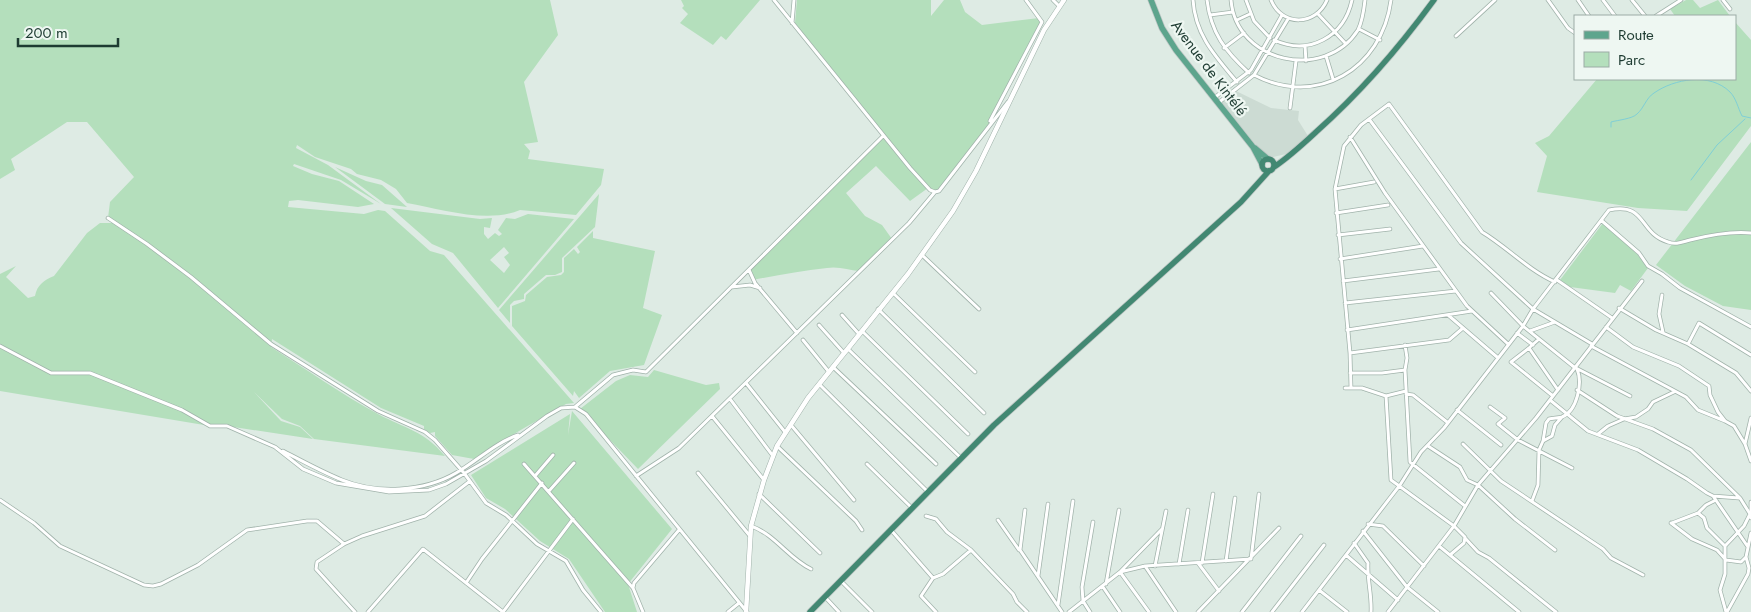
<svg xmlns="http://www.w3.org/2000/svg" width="1751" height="612" font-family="Jost,sans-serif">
	<rect width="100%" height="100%" fill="#deebe4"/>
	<path fill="#ccdbd3" d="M1236 91 1271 108 1299 111 1298 120 1308 136 1286 154 1269 158 1255 147 1219 104Z"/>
	<path fill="#b4dfbc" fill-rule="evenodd" d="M0 0H550L558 35 524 82 538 142 524 144 530 151 528 159 604 169 601 185 576 215 520 210C487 224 441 209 407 203L396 189 381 180 357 174 351 169 315 157 297 145 296 148 328 165 381 204 341 180 294 164 293 166 312 174 339 181 374 204 358 207 298 200 289 201 288 207 364 214 378 210 385 211 430 251 444 255 574 403 566 404C535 422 504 439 474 459L452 455 435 436V432L430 433 424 429V426L381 408 272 339 271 347C306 369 341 394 378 414 406 429 423 430 445 456L314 439 300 426 282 419 254 392 281 421 300 427 313 439 227 426H210L0 391V274L16 266 6 277 28 298 35 296C37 285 44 280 54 276L87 233 100 223H116L108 218 110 202 134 177 87 122H67L11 159 15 170 0 179Z
		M681 0H760L726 40 721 36 713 45 680 23 688 14 682 8 684 6Z
		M797 0H931V16L944 0H960L965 12 982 25 1039 18 1042 22 987 129 939 191 928 188 910 201 876 166 846 193 865 216 882 225 892 239 859 271C849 270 838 266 827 268 802 271 778 275 753 280L749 270 883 136 906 162 795 23Z
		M1686 0H1693L1700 8 1718 0 1730 16H1675L1670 9Z
		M1735 22 1751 40V126L1687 211 1638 208 1537 192 1547 156 1535 143 1549 136 1597 79H1735Z
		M1751 142V310L1723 306 1685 286 1656 265Z
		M335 167 366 181 382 185 407 207 385 204Z
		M599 194 595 227 562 258V272L555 275H546L524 294V299L514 301 510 305V323L499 310Z
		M391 208 480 219 492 218 490 228 484 227V234L488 239 495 233 499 236 502 234 498 230 506 218 515 219 528 214 574 219 498 308 453 253 432 244ZM504 247 509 253 504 257 510 265 504 273 490 260Z
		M1603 223 1637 254 1648 268 1631 291 1620 285 1615 293 1570 287 1560 280Z
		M593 231V238L655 251 643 308 662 315 644 365 610 371 579 398 574 391 573 396 512 326V306L525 301 526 295 547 277 561 275 564 272V258L574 249 578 254 580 252 577 247Z
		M654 370 706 385 719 383 720 389 638 469 580 409 616 381 630 375 648 377Z
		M572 411 672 529 628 584 637 612H605L569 559 540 541 505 509 486 498 471 475 570 414 568 435Z"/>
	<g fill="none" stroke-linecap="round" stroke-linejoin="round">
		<path stroke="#7fcfd6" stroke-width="1" d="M1611 127V122C1618 120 1632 119 1637 114 1644 108 1646 98 1654 93 1674 79 1710 72 1730 92 1736 98 1738 108 1742 116L1751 118
			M1691 180 1717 145 1745 119"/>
		<defs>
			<path id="minor" d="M774 0 910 168 930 190 935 192
				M1053 0 1059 6
				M1193 0C1195 35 1216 57 1237 82
				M1207 0C1211 33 1225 51 1249 73
				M1231 0C1236 63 1325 82 1358 30 1362 22 1364 9 1365 0
				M1246 0 1254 21 1270 38
				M1271 0C1282 27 1316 26 1327 0
				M1548 0 1568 28 1575 33
				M1578 0 1589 16
				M1603 0 1615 16
				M1632 0 1645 16
				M1723 0 1730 9
				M1318 14 1346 44
				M1210 15 1233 12
				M1656 16 1681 0
				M1237 20 1250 14
				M792 23 794 0
				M1359 29 1380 40
				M1456 36 1495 0
				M1274 40C1309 56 1344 37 1352 0
				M1305 46 1306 61
				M1224 48 1244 33
				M1326 56 1333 79
				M1254 75C1317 108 1382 69 1391 0
				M1214 98 1251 70 1282 15
				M1218 103 1254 75 1288 19
				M1290 108 1296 61
				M1369 119 1461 243 1533 309 1592 344
				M990 121 1042 22 1026 0
				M1350 137 1385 193 1467 306 1508 344
				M1335 189 1374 182
				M1336 213 1388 205
				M108 218 147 244 191 277 271 344 378 411 425 432 435 440 464 473 486 503 506 515 537 544 566 561 583 590 601 612
				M1602 221 1639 253 1648 266 1662 274 1680 288 1751 327
				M1338 235 1390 229
				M922 255 979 309
				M1340 259 1423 246
				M749 270 755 283 797 333
				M1557 280 1612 318
				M1343 281 1439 269
				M732 287 750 285 760 288
				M893 293 975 372
				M1491 293 1523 326 1574 367 1630 396
				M1662 295 1659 314 1663 332
				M1345 303 1456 291
				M1619 308 1656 330 1688 344 1699 323 1751 355
				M878 309 984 413
				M842 315 859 334
				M1448 315 1497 357
				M819 325 844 353
				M1606 327 1633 347 1679 366 1709 386 1710 395 1718 412 1725 421 1734 426 1745 444
				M1347 330 1472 311
				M862 331 968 434
				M1530 331 1555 322
				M1517 333 1533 345
				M1539 339 1529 348 1558 390
				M803 340 829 372
				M1688 344 1736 373 1751 391
				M0 346 51 373H90L182 410 210 426H227L275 447 303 469 336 483 389 492 429 490 446 484 486 461 547 416 561 408 575 407 586 414 747 612
				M1591 346 1686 397 1698 410 1725 421
				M1529 348 1511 362 1553 396
				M848 349 961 458
				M1350 353 1449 340 1463 328
				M833 367 936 464
				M1405 370 1410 462 1465 506
				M1350 373H1382L1405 370 1407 358 1405 345
				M746 383 785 432
				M819 384 928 492
				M1345 388H1362L1386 396 1406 391
				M1351 388 1350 353 1335 189 1344 146 1361 125 1389 104 1482 232C1507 247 1528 270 1555 282
				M1577 390 1617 416 1653 429 1691 450 1740 498 1750 514 1744 526 1725 546V574L1720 590 1726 612
				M1406 394 1413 395 1447 422
				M1386 396 1391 480 1454 526 1465 537 1464 543 1450 555
				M730 399 773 456
				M1550 400 1588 431 1638 450 1687 479 1707 493 1713 496 1739 498
				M575 407 613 375 633 370 646 372 883 136
				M1490 407 1505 418 1498 424 1518 440 1572 468
				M1457 410 1501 445
				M712 416 764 480
				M1751 418 1745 444 1751 461
				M791 425 854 500
				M1598 434 1608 426 1624 419 1636 417 1648 409 1653 402 1674 392
				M1543 441 1552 436 1555 425 1562 417
				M1463 444 1501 481 1603 549 1611 558 1643 575
				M777 446 856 521 862 530
				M1428 446 1460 467 1467 480 1478 485 1515 519 1555 550
				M283 451C302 461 322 472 342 480 376 494 424 492 456 473 477 461 495 443 518 435
				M524 464 633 588
				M867 464 912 508
				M698 473 750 536
				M535 476 553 455
				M636 476 679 448 909 223 935 192 939 191 1008 102
				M549 491 574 463
				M759 494 820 553
				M1713 496 1748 547
				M0 500 34 523 60 546 144 585 153 586 161 584 198 565 247 530 307 521H317L344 544
				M1532 501 1538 485 1539 450 1543 441 1546 423 1549 419C1553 418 1559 418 1562 417 1577 411 1583 383 1577 369
				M1751 502V518
				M1025 510 1020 550 1062 612
				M1698 513 1704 518 1707 528 1725 546
				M926 516 936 519 947 532 971 550 1013 594 1017 602 1027 612
				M998 520 1019 550
				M1671 523 1692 539 1717 550 1726 560 1741 562 1746 557
				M1672 523 1698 513 1706 505 1716 500
				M1368 524 1383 526 1424 566
				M751 526C776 535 788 558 811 569
				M891 530 933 578 921 596 936 612
				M1363 531 1407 587 1438 612
				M1465 538 1478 552 1489 558 1556 612
				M1354 543 1368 563C1367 580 1372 595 1371 612
				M1439 546 1519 612
				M1346 555 1398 600
				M1226 561 1235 498
				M1198 563 1219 591
				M1202 563 1213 494
				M1179 564 1188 510
				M1145 566 1176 612
				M1155 566 1166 511
				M1038 576 1048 504
				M933 578 943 574 971 550
				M841 581 872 612
				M466 583 482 559 542 483
				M1106 584 1119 510
				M1103 587 1120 612
				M1319 590 1347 612
				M825 597 839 612
				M1058 605 1073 501
				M355 612 316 569 317 562 344 544 362 536 425 516 470 481
				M368 612 423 549 503 612
				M503 612 573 519
				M643 612 633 588 634 583 679 530
				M728 612 739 603
				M1069 612 1120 572 1145 566 1251 559 1259 494
				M1090 612 1083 601 1082 587 1093 522
				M1149 612 1120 572 1162 529
				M1198 612 1279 528
				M1242 612 1301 536
				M1272 612 1324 545
				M1302 612 1400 485 1421 452 1444 428 1523 326 1533 309 1609 210C1647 202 1638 233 1668 242 1676 245 1682 242 1690 240 1710 235 1731 231 1751 233
				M1388 612 1454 526 1478 485 1536 418 1642 281
				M1727 612 1748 574 1749 568 1746 557 1751 533"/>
			<path id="tertiary" d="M746 612 751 526 764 480 777 446 808 398 908 274 953 211 976 171 1044 30 1064 0"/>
			<path id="primary" d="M1151 0 1162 28 1176 50 1253 147 1262 164
				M1255 148 1268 159"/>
			<path id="trunk" d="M1262 165a6 6 0 1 1 12 0a6 6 0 1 1-12 0Z
				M1274 167C1289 157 1303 144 1316 132 1361 92 1399 48 1434 0
				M810 612 994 425 1241 202 1269 171"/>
		</defs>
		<use href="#minor" stroke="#a1b3ab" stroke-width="4.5"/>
		<use href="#tertiary" stroke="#a1b3ab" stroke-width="5.5"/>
		<use href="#primary" stroke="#c0c8c6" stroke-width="7"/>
		<use href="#trunk" stroke="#c0c8c6" stroke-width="7"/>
		<use href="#minor" stroke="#fff" stroke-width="3"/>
		<use href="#tertiary" stroke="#fff" stroke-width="4.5"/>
		<use href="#primary" stroke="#5da58d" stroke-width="5.5"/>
		<use href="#trunk" stroke="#428872" stroke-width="5.5"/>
	</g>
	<g text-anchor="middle" stroke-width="4.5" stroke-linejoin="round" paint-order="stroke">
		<g font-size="15" fill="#1e3c32" stroke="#eef7f2">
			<text transform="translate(1209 68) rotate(53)" y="5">Avenue de Kintélé</text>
		</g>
	</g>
	<rect x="1574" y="15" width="162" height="65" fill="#eef7f2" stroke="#9baca5"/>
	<rect x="1584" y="31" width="25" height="8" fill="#5da58d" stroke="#9baca5"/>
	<text x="1618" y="40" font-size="15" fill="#1e3c32">Route</text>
	<rect x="1584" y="52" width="25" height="15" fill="#b4dfbc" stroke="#9baca5"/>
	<text x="1618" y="65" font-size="15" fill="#1e3c32">Parc</text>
	<path d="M18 38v8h100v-8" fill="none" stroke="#1e3c32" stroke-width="2.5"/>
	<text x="25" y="38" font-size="15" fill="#1e3c32" stroke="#eef7f2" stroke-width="4" paint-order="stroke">200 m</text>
</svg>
